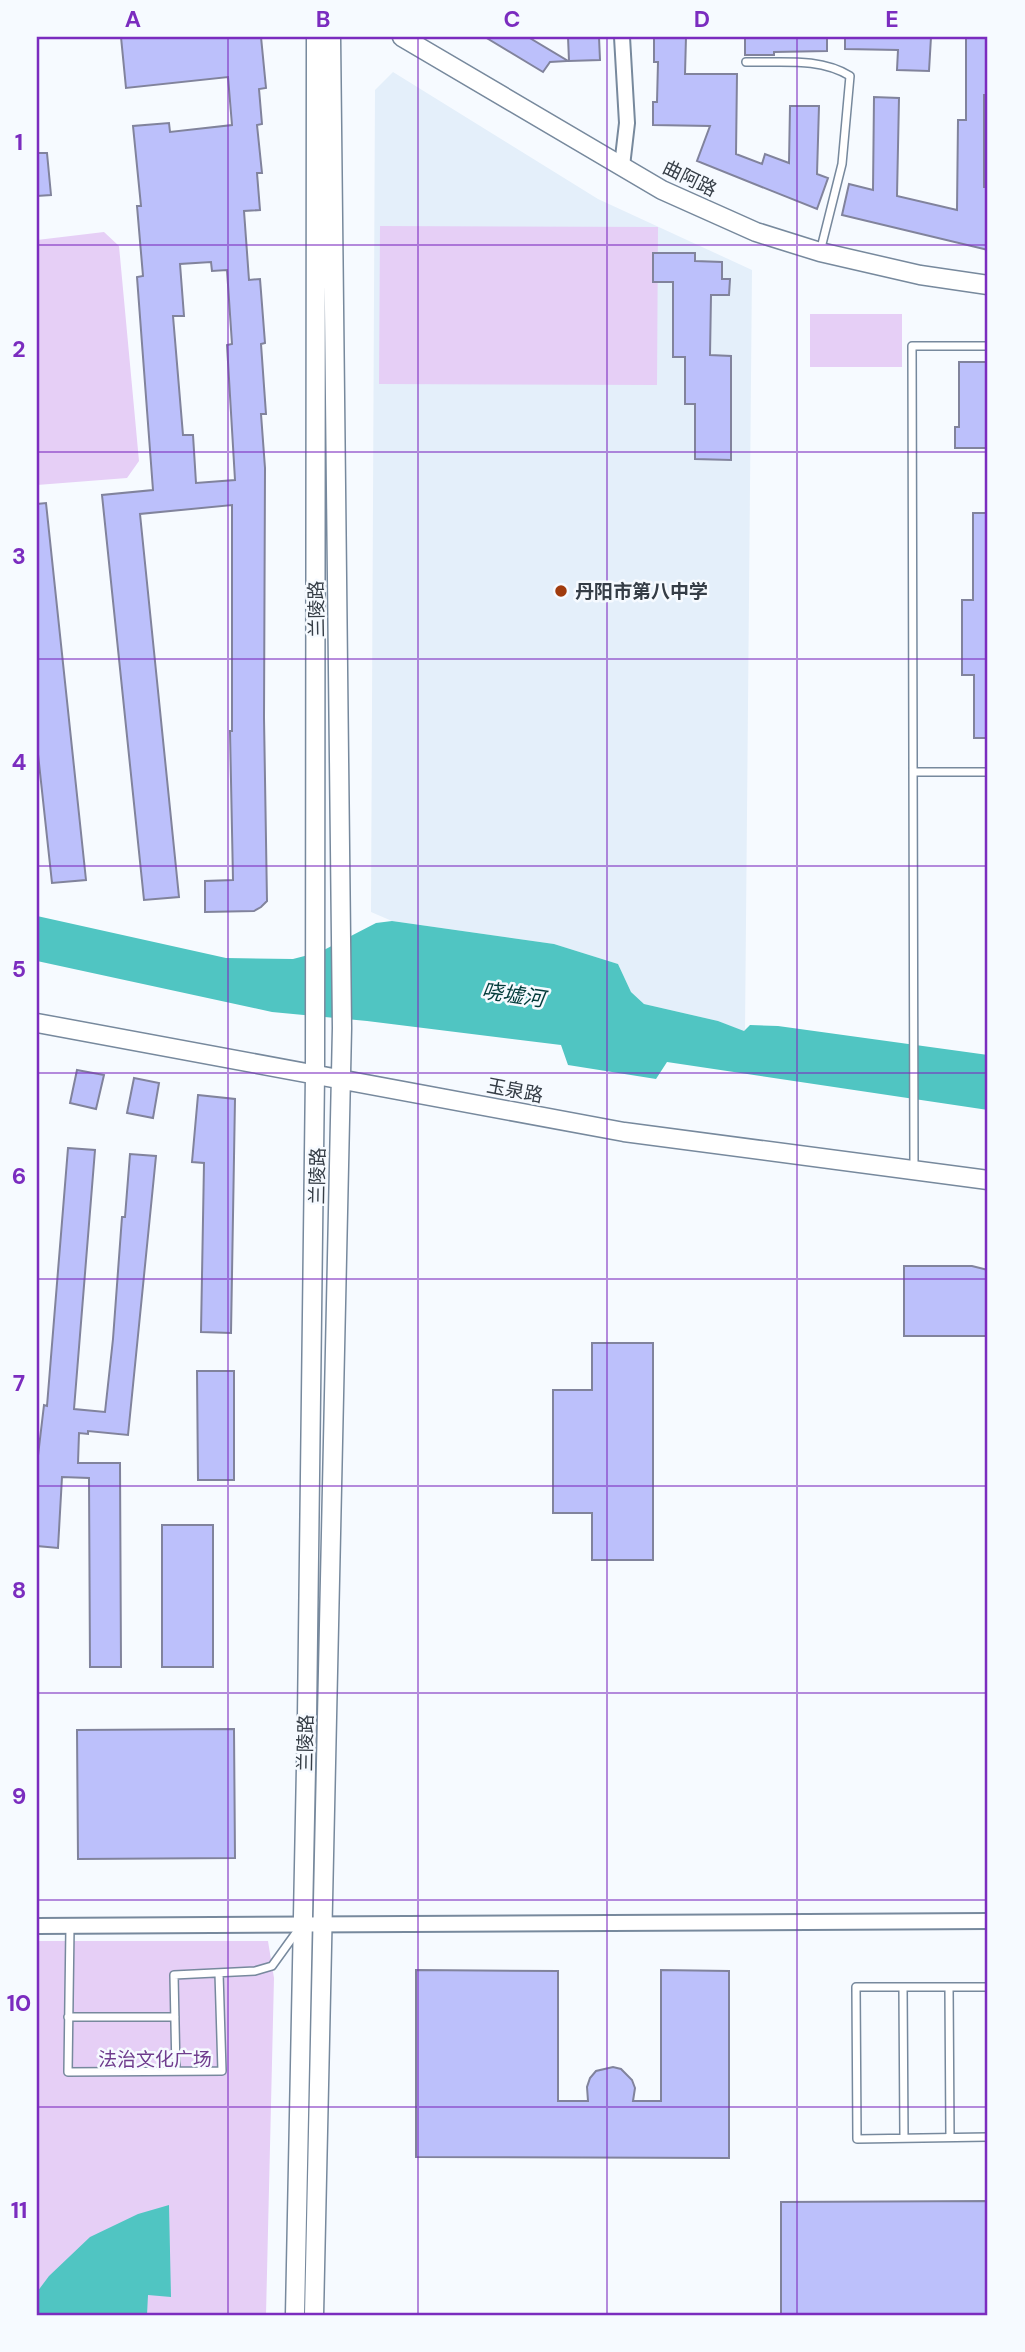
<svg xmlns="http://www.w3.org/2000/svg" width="1025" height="2352" font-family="'DM Sans','Noto Sans SC',sans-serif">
	<rect width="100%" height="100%" fill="#f6faff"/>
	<path fill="#e4effa" d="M393 72 598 199 752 270 745 1032 718 1021 644 1004 631 992 618 964 554 944 392 921 371 912 375 90Z"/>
	<path fill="#e6cff6" d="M380 226 658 227 657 385 379 384Z
		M104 232 119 246 139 461 127 478 37 485V240Z
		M810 314H902V367H810Z
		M37 1941H268L274 1978 266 2315H37Z"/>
	<path fill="#50c5c2" d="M37 916 226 958 293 959 320 952 376 923 392 921 554 944 618 964 631 992 644 1004 718 1021 744 1031 750 1025 778 1026 988 1055V1110L667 1062 656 1079 568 1065 561 1045 367 1021 272 1012 37 961Z
		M169 2205 171 2297 148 2295 147 2315H37V2292L49 2276 90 2237 138 2214Z"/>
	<path fill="#bcc0fb" stroke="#81839c" stroke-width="2" fill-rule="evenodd" d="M121 37H261L266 88 259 89 262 124 257 125 262 173H257L260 210 244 211 249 280 260 279 265 343 261 344 266 414H261L265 468 264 718 267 901 261 907 254 911 205 912V881L233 880 230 731H232V505L140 514 179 897 144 900 102 495 153 490 137 277 143 276 137 206H141L133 126 169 123 170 132 232 125 228 77 126 88ZM211 262 212 271 227 270 232 344 227 345 235 480 196 483 193 435H183L173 316H184L180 264Z
		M485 37H528L568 61 550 62 543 72Z
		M568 37H599L600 60 569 61Z
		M654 37H686L685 74H737L736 154 762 164 765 154 789 163 790 106H819L817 174 828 178 817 209 697 161 710 126 653 125V102H657L658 62H654Z
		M745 37H827V51L774 52V55H745Z
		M845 37H931L929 71 897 70 898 50 845 49Z
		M966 37H988V95H984V187H988V250L842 215 849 184 873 190 874 97 899 98 897 196 957 210 958 120H966Z
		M37 153H47L51 195 37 196Z
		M653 253H695V261L722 262V279H730L729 295H711L710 355 731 356V460L695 459V404H685V357H673V282H653Z
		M959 362H988V448H955V427H959Z
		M46 503 86 880 52 883 37 745V504Z
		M973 513H988V738H974V675H962V600H973Z
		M77 1070 104 1075 96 1109 70 1103Z
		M134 1078 159 1083 153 1118 127 1113Z
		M198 1095 235 1099 231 1333 201 1332 204 1163 192 1162Z
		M68 1148 95 1150 74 1409 105 1412 113 1339 122 1217H125L130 1154 156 1156 128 1435 88 1431V1434L79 1433 78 1463H120L121 1667H90L89 1478 62 1477 58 1548 37 1546V1464L44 1405 47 1406Z
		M904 1266H972L988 1270V1336H904Z
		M592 1343H653V1560H592V1513H553V1390H592Z
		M197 1371H234V1480H198Z
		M162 1525H213V1667H162Z
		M234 1729 235 1858 78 1859 77 1730Z
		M416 1970 558 1971V2101H588L587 2087 590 2078 596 2071 613 2067 621 2069 632 2080 635 2088 633 2101H661V1970L729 1971V2158L416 2157Z
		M988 2201V2315H781V2202Z"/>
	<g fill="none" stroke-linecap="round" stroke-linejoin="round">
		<defs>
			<path id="service" d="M746 62C781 63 819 57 850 76L842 164 820 252
				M913 772H988
				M914 1168 912 346H988
				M70 1927 68 2072 222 2071 219 1973
				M903 1987 904 2138
				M949 1987 950 2137
				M988 1987H856L857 2139 988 2137
				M68 2017H175
				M176 2071 174 1975 255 1971 272 1966 298 1930"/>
			<path id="minor" d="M622 37 627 123 622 166
				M37 1926 988 1921"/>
			<path id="tertiary" d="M402 37 662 190 756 232 820 252 920 275 988 285
				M37 1023 624 1132 988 1180
				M295 2315 307 1717 315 1074 316 37
				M314 2315 342 1028 331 37"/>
		</defs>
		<use href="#service" stroke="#77899d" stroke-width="10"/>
		<use href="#minor" stroke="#77899d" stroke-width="18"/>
		<use href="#tertiary" stroke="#77899d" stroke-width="21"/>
		<use href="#service" stroke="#fff" stroke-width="7"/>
		<use href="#minor" stroke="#fff" stroke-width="14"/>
		<use href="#tertiary" stroke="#fff" stroke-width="18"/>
	</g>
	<path fill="none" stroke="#7b2cbf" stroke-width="2" stroke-opacity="0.55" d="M228 37V2315M418 37V2315M607 37V2315M797 37V2315M37 245H988M37 452H988M37 659H988M37 866H988M37 1073H988M37 1279H988M37 1486H988M37 1693H988M37 1900H988M37 2107H988"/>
	<circle fill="#a03b0d" stroke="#f6faff" stroke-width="2.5" cx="561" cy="591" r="7"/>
	<g text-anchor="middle" stroke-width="5" stroke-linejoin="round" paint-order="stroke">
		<g font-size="19" fill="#353d46" stroke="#f6faff">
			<text transform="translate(690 178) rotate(26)" y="7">曲阿路</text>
			<text transform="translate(316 609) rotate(-91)" y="7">兰陵路</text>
			<text transform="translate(515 1090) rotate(11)" y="7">玉泉路</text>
			<text transform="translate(317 1176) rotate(-89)" y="7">兰陵路</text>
			<text transform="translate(305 1743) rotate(-89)" y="7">兰陵路</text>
		</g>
		<g font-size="19" font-weight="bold" fill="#353d46" stroke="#f6faff" text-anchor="start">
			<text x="575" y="598">丹阳市第八中学</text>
		</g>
		<g font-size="19" fill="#6f3c8d" stroke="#f6faff">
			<text x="155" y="2066">法治文化广场</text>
		</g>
		<g font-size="21" font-style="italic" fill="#033c3b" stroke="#f6faff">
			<text transform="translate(513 995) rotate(8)" y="7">哓墟河</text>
		</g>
	</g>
	<rect width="1025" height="2352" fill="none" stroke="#f6faff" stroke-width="77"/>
	<rect x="38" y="38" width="948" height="2276" fill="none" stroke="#7b2cbf" stroke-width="2.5"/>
	<g font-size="23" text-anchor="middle" font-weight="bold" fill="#7b2cbf">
		<text x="133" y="27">A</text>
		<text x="323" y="27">B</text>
		<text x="512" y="27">C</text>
		<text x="702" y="27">D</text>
		<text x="892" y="27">E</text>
		<text x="19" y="150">1</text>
		<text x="19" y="357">2</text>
		<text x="19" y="564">3</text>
		<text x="19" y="770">4</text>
		<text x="19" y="977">5</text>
		<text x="19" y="1184">6</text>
		<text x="19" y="1391">7</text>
		<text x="19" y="1598">8</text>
		<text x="19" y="1804">9</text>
		<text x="19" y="2011">10</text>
		<text x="19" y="2218">11</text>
	</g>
</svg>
